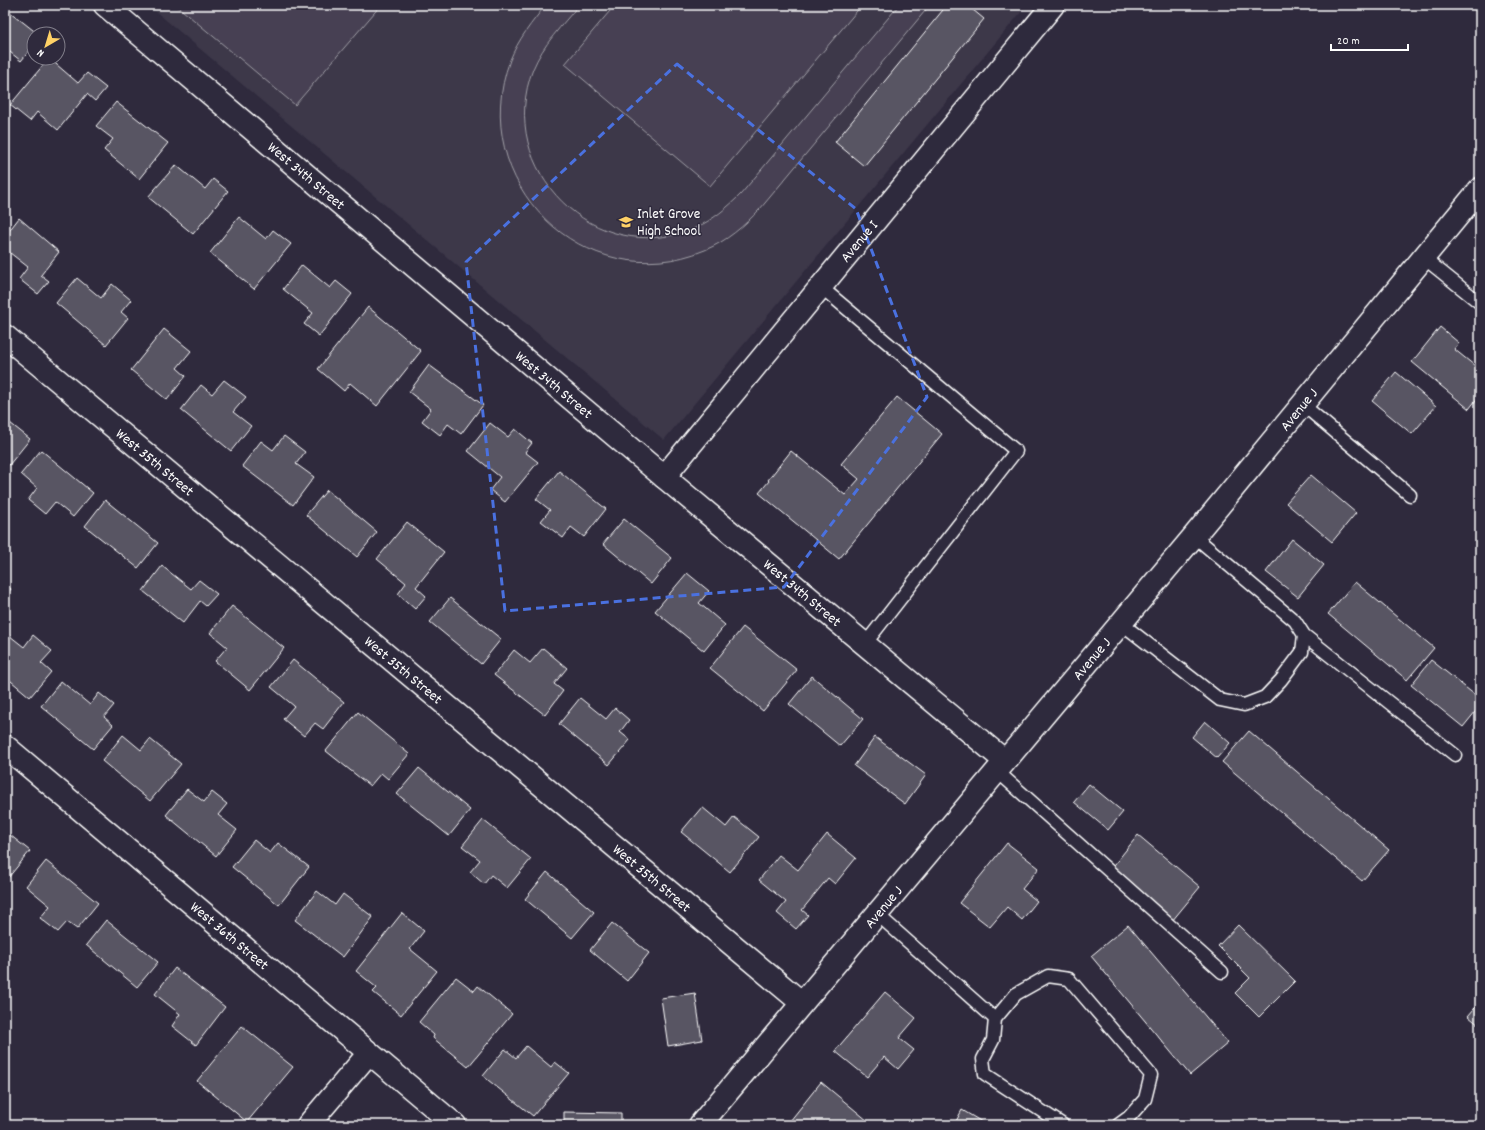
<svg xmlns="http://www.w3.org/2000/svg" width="1485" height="1130" font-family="Dekko,sans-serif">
	<rect width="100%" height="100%" fill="#2f2a3d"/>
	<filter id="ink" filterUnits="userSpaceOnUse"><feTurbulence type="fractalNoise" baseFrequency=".025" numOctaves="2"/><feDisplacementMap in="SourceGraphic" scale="8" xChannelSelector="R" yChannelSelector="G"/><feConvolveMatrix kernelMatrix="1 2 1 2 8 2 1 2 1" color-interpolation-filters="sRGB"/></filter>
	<g filter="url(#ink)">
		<path fill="#3c3749" d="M148 5H1027L664 440Z"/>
		<path fill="#464152" stroke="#a2a0a8" d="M176 5H381L295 105Z
			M546 5H579C562 25 543 45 533 69 494 169 596 270 695 228 713 220 728 207 741 194L899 5H930L760 209C744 226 727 241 705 250 584 300 465 181 510 60 518 40 532 22 546 5Z
			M615 5H862L710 186 565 64Z"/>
		<path fill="#595564" stroke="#fff" d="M947 5H967L984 19 864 166 835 142Z
			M5 8 38 34H34V45L21 61 5 48Z
			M49 58 78 83 87 73 106 88 95 101 87 94 58 130 37 112 30 121 10 105Z
			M116 102 168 143 139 179 104 150 113 139 96 126Z
			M176 165 205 189 213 179 228 191 193 234 148 197Z
			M239 217 266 239 273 230 291 244 254 289 210 253Z
			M19 218 59 252 41 275 49 281 38 294 19 279 28 267 5 249V236Z
			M302 265 330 288 336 281 352 294 319 336 304 324 313 313 283 289Z
			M77 278 101 298 112 284 131 300 121 312 128 318 106 345 56 303Z
			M368 307 421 351 377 406 350 383 344 391 318 369Z
			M1440 327 1459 343 1454 349 1480 370V395L1469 409 1412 362Z
			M164 329 191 351 177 368 186 376 167 400 131 370Z
			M429 365 483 405 461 434 448 424 440 435 422 421 431 409 409 392Z
			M1396 372 1436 406 1412 434 1372 401Z
			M224 380 246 397 233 412 251 426 231 451 181 410 201 385 212 394Z
			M897 397 942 434 839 559 759 493 769 481 768 480 791 451 845 495 859 479 841 464Z
			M5 419 30 439 5 470Z
			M490 423 508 437 515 429 532 443 525 452 538 462 505 502 490 490 500 477 468 451Z
			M284 436 305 452 296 464 314 477 293 505 242 466 261 441 273 450Z
			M41 450 93 493 73 517 55 502 45 514 28 500 37 488 21 474Z
			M559 471 606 509 584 537 571 527 563 538 541 521 550 510 536 499Z
			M1311 475 1356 513 1332 542 1286 503Z
			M327 490 377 532 357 557 306 515Z
			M105 500 158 543 138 568 85 526Z
			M624 519 672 558 651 584 603 544Z
			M407 522 444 552 416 587 426 596 415 609 398 594 406 583 377 559Z
			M1292 539 1324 565 1298 597 1266 572Z
			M162 566 191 589 199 580 217 594 206 606 200 601 183 623 143 591Z
			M687 573 709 591 699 603 725 625 704 651 655 611Z
			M1355 582 1434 648 1407 680 1328 614Z
			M5 584 11 589 5 597Z
			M450 598 501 639 481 664 430 622Z
			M232 606 284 648 250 690 215 661 227 647 210 633Z
			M743 627 797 670 763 711 710 668Z
			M5 632 24 647 33 635 52 651 41 663 51 672 30 697 5 676Z
			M543 648 567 668 554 684 563 691 545 715 494 675 514 650 530 663Z
			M293 660 344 702 323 729 315 723 304 736 283 719 294 706 271 687Z
			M1431 660 1480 699V706L1463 727 1411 685Z
			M812 676 863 719 840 746 789 704Z
			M61 681 90 705 99 693 114 705 104 717 113 725 93 749 41 706Z
			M580 698 606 719 615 708 629 720 620 732 630 740 609 765 559 724Z
			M358 712 409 754 388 779 381 773 370 786 326 751Z
			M1205 721 1230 743 1217 758 1192 737Z
			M1249 731 1389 850 1362 881 1222 762Z
			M123 735 141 750 150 739 181 764 150 801 102 761Z
			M875 737 926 775 905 804 854 766Z
			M419 768 470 810 449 836 397 794Z
			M1089 784 1123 812 1108 830 1074 802Z
			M187 789 204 802 212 792 227 804 218 815 237 830 216 856 166 815Z
			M702 807 726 827 734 817 759 837 730 872 681 832Z
			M483 820 531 859 507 888 491 875 484 884 470 872 480 860 462 846Z
			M5 831 30 851 8 878 5 876Z
			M827 834 856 858 835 884 828 878 802 910 808 915 796 929 777 913 786 902 759 880 779 855 798 870Z
			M1138 835 1200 887 1172 921 1110 870Z
			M254 840 270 853 278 843 309 867 279 905 232 867Z
			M1007 843 1039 868 1022 889 1037 901 1022 920 1007 907 990 927 959 903Z
			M46 861 98 903 77 929 67 922 58 932 40 918 50 906 26 886Z
			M547 872 594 912 572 938 525 899Z
			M317 891 335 905 343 894 373 917 343 957 295 920Z
			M402 913 424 931 410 949 437 971 401 1015 373 992 377 988 356 971Z
			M106 920 158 962 137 987 86 945Z
			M612 923 649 953 627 981 590 950Z
			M1128 925 1228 1043 1190 1075 1091 956Z
			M1238 925 1295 981 1259 1017 1235 993 1250 978 1218 946Z
			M175 968 225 1007 196 1045 172 1026 180 1014 155 994Z
			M456 977 474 991 478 986 512 1014 468 1067 433 1038 434 1035 419 1022Z
			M885 992 916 1018 899 1038 914 1050 898 1069 884 1057 867 1077 835 1051Z
			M695 993 702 1040 668 1046 661 998Z
			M1480 1002V1026L1468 1016Z
			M242 1026 293 1067 247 1122 197 1081Z
			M526 1046 551 1067 555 1062 569 1073 533 1116 483 1076 505 1049 516 1058Z
			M821 1082 868 1121 864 1125H795L790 1121Z
			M962 1110 987 1125H954Z
			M564 1112 621 1113V1125H564Z"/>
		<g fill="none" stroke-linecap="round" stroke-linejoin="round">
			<defs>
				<path id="service" d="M1424 258 1480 303
					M821 287 1016 451 865 644
					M1302 404 1410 495
					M1121 623 1220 700 1244 705 1265 697 1281 680 1302 652 1304 635 1295 621 1194 536
					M1304 635 1455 755
					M997 771 1222 972
					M877 914 995 1019
					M1063 1125 985 1074 983 1059 993 1040 995 1019 1016 994 1048 976 1069 979 1151 1075 1145 1099 1129 1117 1118 1125"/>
				<g id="minor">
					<path id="s1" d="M105 5 664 477 1005 761"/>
					<path id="s2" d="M5 336 802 1003"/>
					<path id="s3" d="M664 477 1053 5"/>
					<path id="s4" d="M5 746 455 1125"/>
					<path d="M308 1125 369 1053"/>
					<path id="s5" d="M700 1125 1194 536 1480 189"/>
				</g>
			</defs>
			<use href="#service" stroke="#fff" stroke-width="15"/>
			<use href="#minor" stroke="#fff" stroke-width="25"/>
			<use href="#service" stroke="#2f2a3d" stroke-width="12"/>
			<use href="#minor" stroke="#2f2a3d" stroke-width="22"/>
		</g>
	</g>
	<path fill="none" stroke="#4a71e0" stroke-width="3" stroke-dasharray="8 5" stroke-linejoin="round" d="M677 64 856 209 927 397 784 587 505 611 466 262Z"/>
	<defs>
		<symbol id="school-bare" viewBox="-9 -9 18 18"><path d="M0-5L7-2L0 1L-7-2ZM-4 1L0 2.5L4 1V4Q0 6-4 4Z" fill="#ffd166" stroke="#2f2a3d" stroke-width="2.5" paint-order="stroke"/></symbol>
	</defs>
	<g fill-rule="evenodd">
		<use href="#school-bare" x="616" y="212" width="20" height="20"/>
	</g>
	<g text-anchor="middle" stroke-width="3" stroke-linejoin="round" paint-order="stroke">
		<g font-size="15" fill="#fff" stroke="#2f2a3d">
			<text dy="5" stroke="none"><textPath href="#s1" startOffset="264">West 34th Street</textPath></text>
			<text dy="5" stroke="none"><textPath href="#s3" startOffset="306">Avenue I</textPath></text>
			<text dy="5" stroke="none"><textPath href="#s1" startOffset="588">West 34th Street</textPath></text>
			<text dy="5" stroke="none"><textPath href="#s5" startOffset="933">Avenue J</textPath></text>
			<text dy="5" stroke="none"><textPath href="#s2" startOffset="196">West 35th Street</textPath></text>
			<text dy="5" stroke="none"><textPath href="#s1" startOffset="912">West 34th Street</textPath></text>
			<text dy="5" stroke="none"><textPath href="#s5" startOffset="609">Avenue J</textPath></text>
			<text dy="5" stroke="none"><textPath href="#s2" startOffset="520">West 35th Street</textPath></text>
			<text dy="5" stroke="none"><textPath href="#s2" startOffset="844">West 35th Street</textPath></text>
			<text dy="5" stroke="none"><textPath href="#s5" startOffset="285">Avenue J</textPath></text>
			<text dy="5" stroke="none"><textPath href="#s4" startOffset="294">West 36th Street</textPath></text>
		</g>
		<g font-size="15" fill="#fff" stroke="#2f2a3d" text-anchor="start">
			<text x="637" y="218">Inlet Grove<tspan x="637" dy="17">High School</tspan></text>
		</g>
	</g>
	<rect width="1485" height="1130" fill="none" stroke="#2f2a3d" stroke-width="20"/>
	<rect x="10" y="10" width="1465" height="1110" fill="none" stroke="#fff" stroke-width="1.5" filter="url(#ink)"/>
	<g transform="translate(46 46) rotate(218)"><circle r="19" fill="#2f2a3d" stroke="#827f8b"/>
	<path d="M0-3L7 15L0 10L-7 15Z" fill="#ffd166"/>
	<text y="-6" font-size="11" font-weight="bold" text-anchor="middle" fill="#ffffff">N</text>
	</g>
	<path d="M1331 44v6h77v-6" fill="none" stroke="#ffffff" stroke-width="2"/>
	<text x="1337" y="44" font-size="12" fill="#ffffff" stroke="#2f2a3d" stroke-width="3" paint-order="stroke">20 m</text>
</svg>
